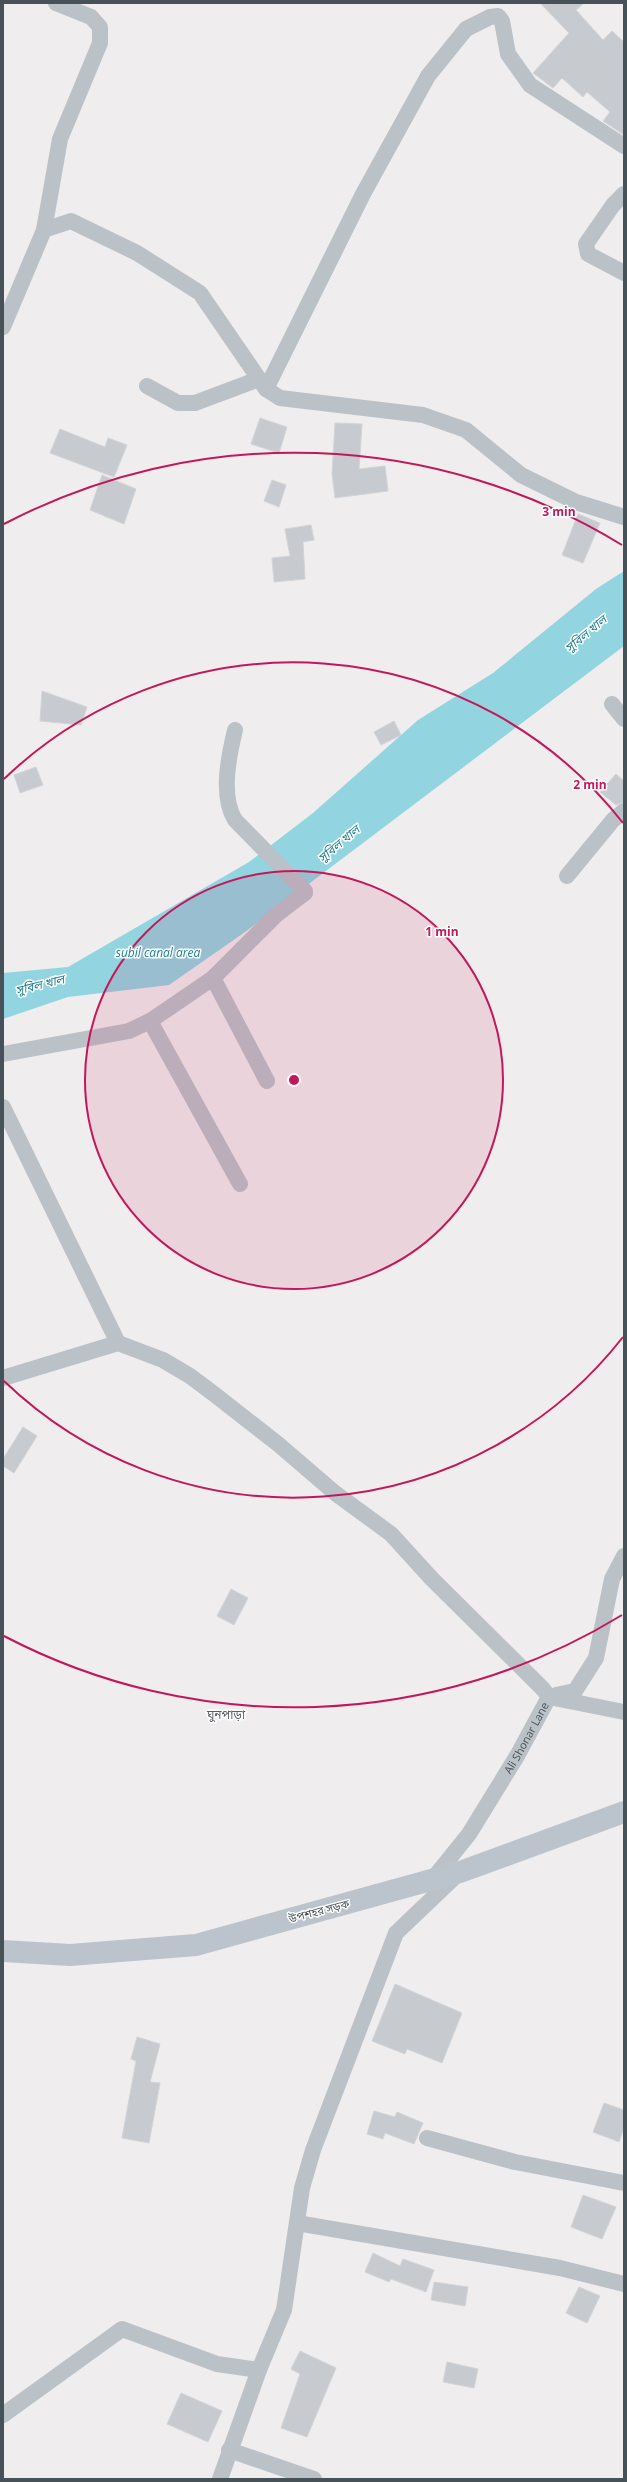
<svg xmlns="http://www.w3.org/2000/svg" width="627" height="2482" font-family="'Open Sans','Noto Sans Bengali',sans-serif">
	<rect width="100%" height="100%" fill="#efeded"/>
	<path fill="#92d5e0" d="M624 571V646L245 932 169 985 68 997 3 1019V973L68 967 249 862 313 813 418 720 493 673 596 589Z"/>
	<path fill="#c7cacf" stroke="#d2d4d8" d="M540 3H584L576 10 603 40 612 31 624 42V135L603 121 610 112 587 92 583 97 562 78 553 88 533 73 569 33Z
		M260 418 287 427 279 453 251 444Z
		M335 423 362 424 359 469 385 466 388 491 335 498 332 474Z
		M60 429 105 447 108 438 127 445 114 477 50 453Z
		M102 475 136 489 124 524 90 510Z
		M272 480 286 485 279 507 264 501Z
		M578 514 600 523 583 563 562 555Z
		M311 525 314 540 303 542 305 579 274 582 272 558 290 556 285 529Z
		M42 691 87 707 81 725 40 721Z
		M394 721 401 735 381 745 374 732Z
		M36 767 43 785 20 793 14 775Z
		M616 774 624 781V802L616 805 600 792Z
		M23 1427 37 1436 14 1473 3 1466V1459Z
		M231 1589 248 1598 234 1625 217 1616Z
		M395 1984 462 2013 442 2063 407 2049 405 2054 372 2041Z
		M137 2037 160 2044 150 2082 160 2083 149 2143 122 2138 136 2061 131 2059Z
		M604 2103 624 2110V2128L619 2142 593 2132Z
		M374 2111 395 2117 397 2112 423 2123 414 2144 385 2133 383 2139 367 2134Z
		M583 2195 616 2207 602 2239 571 2227Z
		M373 2253 400 2266 403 2259 434 2270 426 2292 391 2279 389 2282 365 2272Z
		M434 2282 468 2287 465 2306 431 2300Z
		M579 2287 600 2296 587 2323 566 2313Z
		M300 2351 336 2368 307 2437 281 2428 300 2374 291 2369Z
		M447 2362 478 2369 474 2388 443 2382Z
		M181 2393 222 2411 208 2442 167 2424Z"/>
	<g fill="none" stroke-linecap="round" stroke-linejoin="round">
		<g stroke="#bac2c8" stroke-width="16">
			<path d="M624 194 613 205 586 244 588 254 624 273"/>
			<path d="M44 230 71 221 137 253 200 293 259 379 266 389 280 398 423 415 466 430 521 475 576 502 624 517"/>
			<path d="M3 327 44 230 60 139 100 43V27L91 17 56 3"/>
			<path d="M147 386 178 403H195L259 379"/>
			<path d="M266 389 363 194 428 76 466 29 490 17 498 16 502 21 508 54 530 85 624 146"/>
			<path d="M612 704 624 719"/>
			<path d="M567 876 613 820 624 811"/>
			<path d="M213 978 267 1081"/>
			<path d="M150 1021 240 1184"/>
			<path d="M3 1054 129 1031 150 1021 213 978 276 915 305 893V891L235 820C220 796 229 755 235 730"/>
			<path d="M3 1107 118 1343"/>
			<path d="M3 1378 118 1343 163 1360 190 1376 214 1394 278 1444 335 1493 391 1534 432 1579 543 1689 549 1697 624 1712"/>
			<path d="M556 1695 575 1691 596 1658 612 1579 624 1556"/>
			<path id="s1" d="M432 1880 469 1834 517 1756 549 1697"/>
			<path d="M427 2138 515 2162 624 2183"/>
			<path d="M297 2223 560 2268 624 2284"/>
			<path d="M3 2415 122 2329 217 2364 259 2370 284 2310 302 2188 313 2150 396 1933 459 1873"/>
			<path d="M229 2450 314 2479"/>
			<path d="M220 2479 259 2370"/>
		</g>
		<path stroke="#bbc4cd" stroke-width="22" d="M3 1951 70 1955 196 1945 460 1872 624 1812"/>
	</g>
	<circle cx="294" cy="1080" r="209" fill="#c2185b" fill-opacity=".12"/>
	<g fill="none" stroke="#c2185b" stroke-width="2">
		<circle cx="294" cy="1080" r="209"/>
		<path d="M623 1337A418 418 0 0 1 4 1381M4 779A418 418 0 0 1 623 823"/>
		<path d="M622 1615A627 627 0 0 1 4 1636M4 524A627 627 0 0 1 622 545"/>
	</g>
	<g text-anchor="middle" stroke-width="3" stroke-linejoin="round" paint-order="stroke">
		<g font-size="11" fill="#475158" stroke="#fff">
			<text dy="4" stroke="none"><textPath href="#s1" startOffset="171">Ali Shonar Lane</textPath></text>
			<text transform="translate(319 1911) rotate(-15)" y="4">উপশহর সড়ক</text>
		</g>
		<g font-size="12" font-style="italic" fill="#1c7d8e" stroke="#fff">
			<text transform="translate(586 634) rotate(-40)" y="4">সুবিল খাল</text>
			<text transform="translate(339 844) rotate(-40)" y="4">সুবিল খাল</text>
			<text x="158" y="957">subil canal area</text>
			<text transform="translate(40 985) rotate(-14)" y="4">সুবিল খাল</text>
		</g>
		<g font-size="12" fill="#5a5e61" stroke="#fff">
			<text x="226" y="1719">ঘুনপাড়া</text>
		</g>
	</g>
	<circle cx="294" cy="1080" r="6" fill="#c2185b" stroke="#fff" stroke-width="2"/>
	<g font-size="12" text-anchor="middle" font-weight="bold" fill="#c2185b" stroke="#fff" stroke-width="3" stroke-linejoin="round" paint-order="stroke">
		<text x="559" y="516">3 min</text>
		<text x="590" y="789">2 min</text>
		<text x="442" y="936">1 min</text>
	</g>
	<rect width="627" height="2482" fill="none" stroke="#475158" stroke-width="8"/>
</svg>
